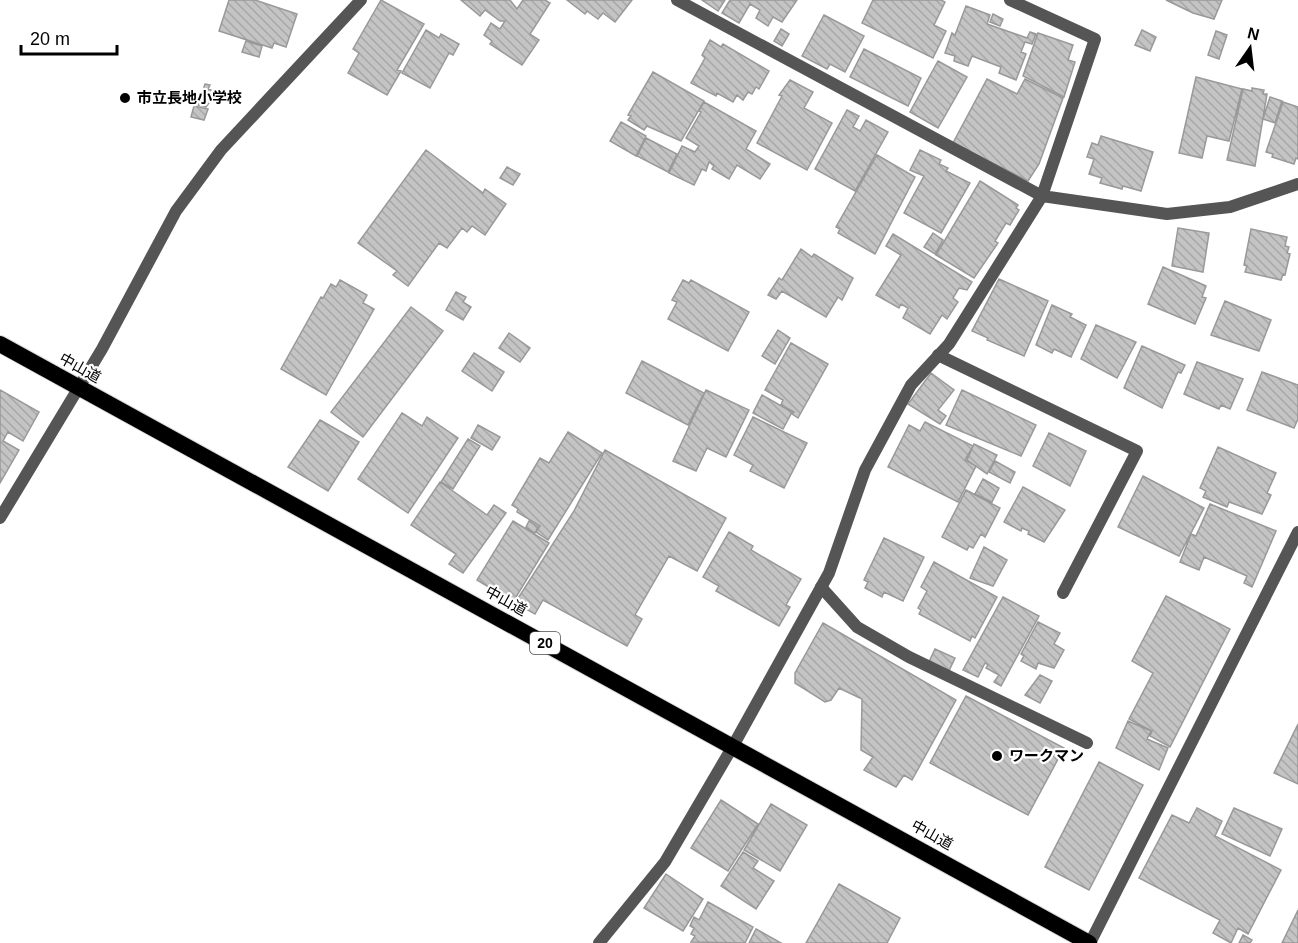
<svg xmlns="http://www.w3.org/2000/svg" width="1298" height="943" font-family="Helvetica,'Noto Sans JP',sans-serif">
	<defs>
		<pattern id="building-back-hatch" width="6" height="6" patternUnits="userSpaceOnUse" patternTransform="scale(1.5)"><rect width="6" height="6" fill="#c4c4c4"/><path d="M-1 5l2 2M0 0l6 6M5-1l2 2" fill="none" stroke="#a7a7a7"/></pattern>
	</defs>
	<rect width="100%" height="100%" fill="#fff"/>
	<path fill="url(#building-back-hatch)" stroke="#999" stroke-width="1.5" d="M229 0H255L297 14 286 47 274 43 272 48 219 31Z
		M381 0 424 24 397 70 401 71 387 95 348 73 359 53 353 49Z
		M461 0H510L517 9 523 0H545L550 3 530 34 539 40 522 65 490 44 492 41 484 35 491 23 500 29 505 21H500L485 10 480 16Z
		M567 0H632L615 22 603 13 598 19 587 11 585 14Z
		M702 0H725L718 11Z
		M730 0H797L782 22 773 17 768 26 756 18 760 10 750 4 739 23 722 13Z
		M873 0H941L945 2 934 25 946 31 933 58 862 23Z
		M1166 0H1222L1214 19 1193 13Z
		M966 6 990 15 987 24 1027 38 1030 32 1036 34 1032 44 1025 42 1021 52 1026 54 1016 80 999 73 1001 67 972 56 968 66 954 61 955 56 945 53 952 33 955 35Z
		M993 14 1003 19 1000 26 990 22Z
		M824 15 864 36 845 72 830 64 827 69 802 56Z
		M781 29 789 34 782 46 774 41Z
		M426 30 439 38 441 34 459 44 453 55 449 53 430 88 402 73Z
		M1142 30 1156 37 1150 51 1135 45Z
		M1216 31 1227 35 1219 59 1208 55Z
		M1038 33 1073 45 1068 60 1075 62 1064 97 1023 76Z
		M710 40 721 47 723 44 769 71 759 89 756 87 752 94 748 92 743 100 737 95 733 102 717 93 716 96 691 83 705 58 702 55Z
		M246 41 262 46 259 57 242 52Z
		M864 49 921 78 908 106 850 77Z
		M938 61 967 77 938 128 910 112Z
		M653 72 704 101 681 141 647 126 644 130 628 120 631 116 628 115Z
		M1196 77 1242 89 1229 141 1207 136 1202 158 1179 153Z
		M987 79 1017 94 1025 79 1063 98 1039 164 1028 181 953 143Z
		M790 80 813 92 804 108 832 123 807 170 757 143 782 96 779 95Z
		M205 84 210 85 208 89 211 90 209 103 206 107 198 105Z
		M1252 88 1264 90 1263 94H1267L1255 166 1227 160 1243 89 1252 91Z
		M1270 97 1282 101 1275 123 1263 119Z
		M704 102 756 131 746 149 770 164 760 179 737 165 729 179 712 169 714 166 709 162 706 171 702 169 694 185 669 173 682 146 695 152 699 146 686 138 701 112 699 111Z
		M1283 102 1298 107V159L1296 158 1294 164 1272 157 1273 154 1266 152Z
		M194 106 208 109 204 120 191 117Z
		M847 110 859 116 853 127 860 131 866 120 888 132 855 191 815 169Z
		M621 122 646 136 636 156 610 141Z
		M1101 136 1153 152 1141 191 1123 186 1122 189 1100 183 1102 178 1089 174 1094 159 1087 157 1092 143 1098 145Z
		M646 138 677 154 668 172 637 156Z
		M426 150 483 193 485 189 506 204 485 235 472 226 467 232 462 228 447 248 439 243 408 286 393 275 397 271 358 243Z
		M920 150 941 160 939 164 948 168 946 171 970 183 941 233 904 213 924 176 910 170Z
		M877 155 915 177 875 254 838 233 840 229 836 227Z
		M507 167 520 174 513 185 500 178Z
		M980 181 1018 205 1016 208 1019 210 1010 225 1006 223 995 241 998 243 974 278 936 255Z
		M1178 228 1209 233 1203 272 1172 266Z
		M1251 229 1287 237 1285 246 1289 247 1287 253 1290 254 1285 275 1283 274 1281 280 1245 272 1247 266 1244 265Z
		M933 233 943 240 935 254 924 247Z
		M893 234 972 282 967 290 959 288 953 298 958 302 947 319 942 315 930 334 903 318 908 308 901 304 899 308 876 295 901 255 886 246Z
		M801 249 812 257 814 254 853 278 842 300 838 297 826 317 782 291 776 299 768 295 779 278 782 280Z
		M1163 267 1206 286 1202 297 1206 298 1195 324 1148 304Z
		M999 279 1048 301 1024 356 987 340 988 338 972 331Z
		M340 280 367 295 363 303 374 309 326 395 281 369 321 297 323 298 331 284 336 287Z
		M683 280 689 283 691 280 749 312 728 351 668 319 677 302 672 300Z
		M456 292 466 297 463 302 471 307 463 320 446 310Z
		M1225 301 1271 320 1259 351 1211 335Z
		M1052 305 1072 314 1070 317 1086 325 1071 357 1054 349 1052 353 1036 345Z
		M411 307 443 331 363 437 331 412Z
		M1096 325 1136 342 1117 378 1081 359Z
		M778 330 790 338 775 364 762 356Z
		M509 333 530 348 520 362 499 348Z
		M791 343 828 364 798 418 792 414 794 412 781 405 783 400 765 390Z
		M1142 346 1185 365 1181 373 1178 372 1162 408 1124 388Z
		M474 353 504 372 492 391 462 371Z
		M642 361 704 393 688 425 626 393Z
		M1197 362 1243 379 1230 409 1221 405 1219 409 1184 394Z
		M1262 372 1298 385V419L1294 428 1247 410Z
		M931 373 954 390 938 410 946 416 940 424 908 404Z
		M0 390 39 412 23 441 8 432 3 441 19 450 0 483Z
		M706 390 749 410 726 457 707 448 696 471 673 461Z
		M962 390 1036 425 1021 456 946 425Z
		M762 395 792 412 783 429 753 413Z
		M402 413 422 426 427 417 458 438 408 513 358 479Z
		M753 417 807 443 784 488 750 471 753 465 734 455Z
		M320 420 359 442 328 491 288 467Z
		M925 422 973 446 965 460 976 466 958 502 888 467 909 425 920 431Z
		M478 425 500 437 492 450 471 438Z
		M568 432 602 453 548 540 536 532 540 526 517 512 518 509 512 505 540 458 549 463Z
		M1049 433 1086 451 1070 486 1033 466Z
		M468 439 480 446 453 489 441 482Z
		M974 444 997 455 987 474 967 460Z
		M1218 447 1276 473 1267 493 1271 495 1262 514 1229 502 1227 507 1203 497 1206 491 1200 488Z
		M605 450 726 518 697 571 669 556 635 615 642 619 627 646 543 600 535 614 515 603 574 511Z
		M995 461 1015 472 1010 483 989 472Z
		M1143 476 1204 508 1179 556 1118 527Z
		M983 479 999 488 992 502 975 494Z
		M440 482 487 515 494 505 506 513 463 573 449 564 456 554 411 525Z
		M1023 487 1065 510 1044 542 1028 534 1029 531 1022 528 1021 531 1004 522Z
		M966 490 1000 508 985 537 981 534 973 548 969 546 967 550 942 537Z
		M1210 504 1276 531 1252 587 1244 583 1247 576 1204 557 1199 570 1180 562 1191 534 1196 536Z
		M513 521 549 543 513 602 477 580Z
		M529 521 538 527 535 533 526 527Z
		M729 532 753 546 751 550 801 579 786 605 790 607 779 626 716 591 719 586 703 577Z
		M884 538 924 557 903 601 884 592 882 597 865 588 868 582 864 580Z
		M984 547 1007 560 993 586 970 578Z
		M934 562 997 597 975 638 972 636 970 641 919 614 921 610 918 608 927 591 921 587Z
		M1166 596 1230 629 1170 747 1150 736 1152 731 1129 719 1153 673 1132 661Z
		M1003 597 1039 616 1001 686 994 682 999 675 986 668 988 665 985 663 978 677 963 670Z
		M1038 622 1060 633 1054 644 1064 650 1054 668 1038 663 1036 669 1021 661 1024 656 1021 654Z
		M823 623 956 700 912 780 904 775 896 787 864 770 873 757 861 750 862 699 839 688 831 700 825 702 795 683V673Z
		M935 649 955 658 948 673 928 664Z
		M1040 675 1052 681 1040 703 1025 695Z
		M966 696 1064 748 1028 815 930 763Z
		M1128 721 1151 731 1147 739 1168 748 1159 770 1116 748Z
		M1298 724V784L1274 773Z
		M1099 762 1143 785 1089 890 1045 867Z
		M721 800 758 824 728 871 691 848Z
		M771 804 807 825 780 871 744 850Z
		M1197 808 1222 821 1215 836 1281 870 1248 934 1238 928 1231 943 1213 933 1220 920 1139 878 1172 815 1189 823Z
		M1234 808 1282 829 1270 856 1222 834Z
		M743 852 758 861 753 868 774 881 756 909 721 886Z
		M666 874 703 899 683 931 644 908Z
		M839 884 900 918 887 943H806Z
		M708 902 753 927 745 943 691 942 695 936 691 934 694 928 690 926 694 917 699 920Z
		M1298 910V943H1282Z
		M756 929 781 943H749Z
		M1243 935 1252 940 1250 943H1239Z"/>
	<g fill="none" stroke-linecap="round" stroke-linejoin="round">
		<defs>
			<path id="trunk" d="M0 344 1089 943"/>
		</defs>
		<use href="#trunk" stroke="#dbdbdb" stroke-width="18"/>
		<path stroke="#555" stroke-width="12" d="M938 355 1137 451 1063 593
			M821 587 857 627 909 657 1087 743"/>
		<path stroke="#555" stroke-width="12" d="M677 0 1042 196 1167 214 1230 207 1298 184
			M0 518 102 349 176 211 221 150 361 0
			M599 943 665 862 733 746 829 573 865 470 911 385 949 344 1042 196 1095 39 1010 0
			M1090 943 1298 532"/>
		<use href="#trunk" stroke="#000" stroke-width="16"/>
	</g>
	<g fill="#000" stroke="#fff" stroke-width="2">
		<circle cx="125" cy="98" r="6"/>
		<circle cx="997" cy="756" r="6"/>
	</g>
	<g text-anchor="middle" stroke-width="4.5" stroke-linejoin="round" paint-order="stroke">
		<rect fill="#fff" stroke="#4c4c4c" stroke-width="1.5" x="530" y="632" width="30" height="22" rx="4.5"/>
		<g font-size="14" font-weight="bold" fill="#000">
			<text x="545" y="648">20</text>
		</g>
		<g font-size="15" font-weight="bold" fill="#000" stroke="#fff" text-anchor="start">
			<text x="137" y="103">市立長地小学校</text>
			<text x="1009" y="761">ワークマン</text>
		</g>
		<g font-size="15" fill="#000" stroke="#fff">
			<text transform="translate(80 368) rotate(29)" y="5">中山道</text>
			<text transform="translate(506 601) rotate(29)" y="5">中山道</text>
			<text transform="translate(932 835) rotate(29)" y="5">中山道</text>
		</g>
	</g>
	<g transform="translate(1250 48) rotate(14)" stroke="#ffffff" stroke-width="4.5" paint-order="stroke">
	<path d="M0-4.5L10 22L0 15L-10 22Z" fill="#000000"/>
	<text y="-9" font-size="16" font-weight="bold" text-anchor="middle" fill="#000000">N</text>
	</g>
	<path d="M21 45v9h96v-9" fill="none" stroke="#000000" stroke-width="3"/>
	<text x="30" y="45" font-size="18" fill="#000000" stroke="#ffffff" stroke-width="4.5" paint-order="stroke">20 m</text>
</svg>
